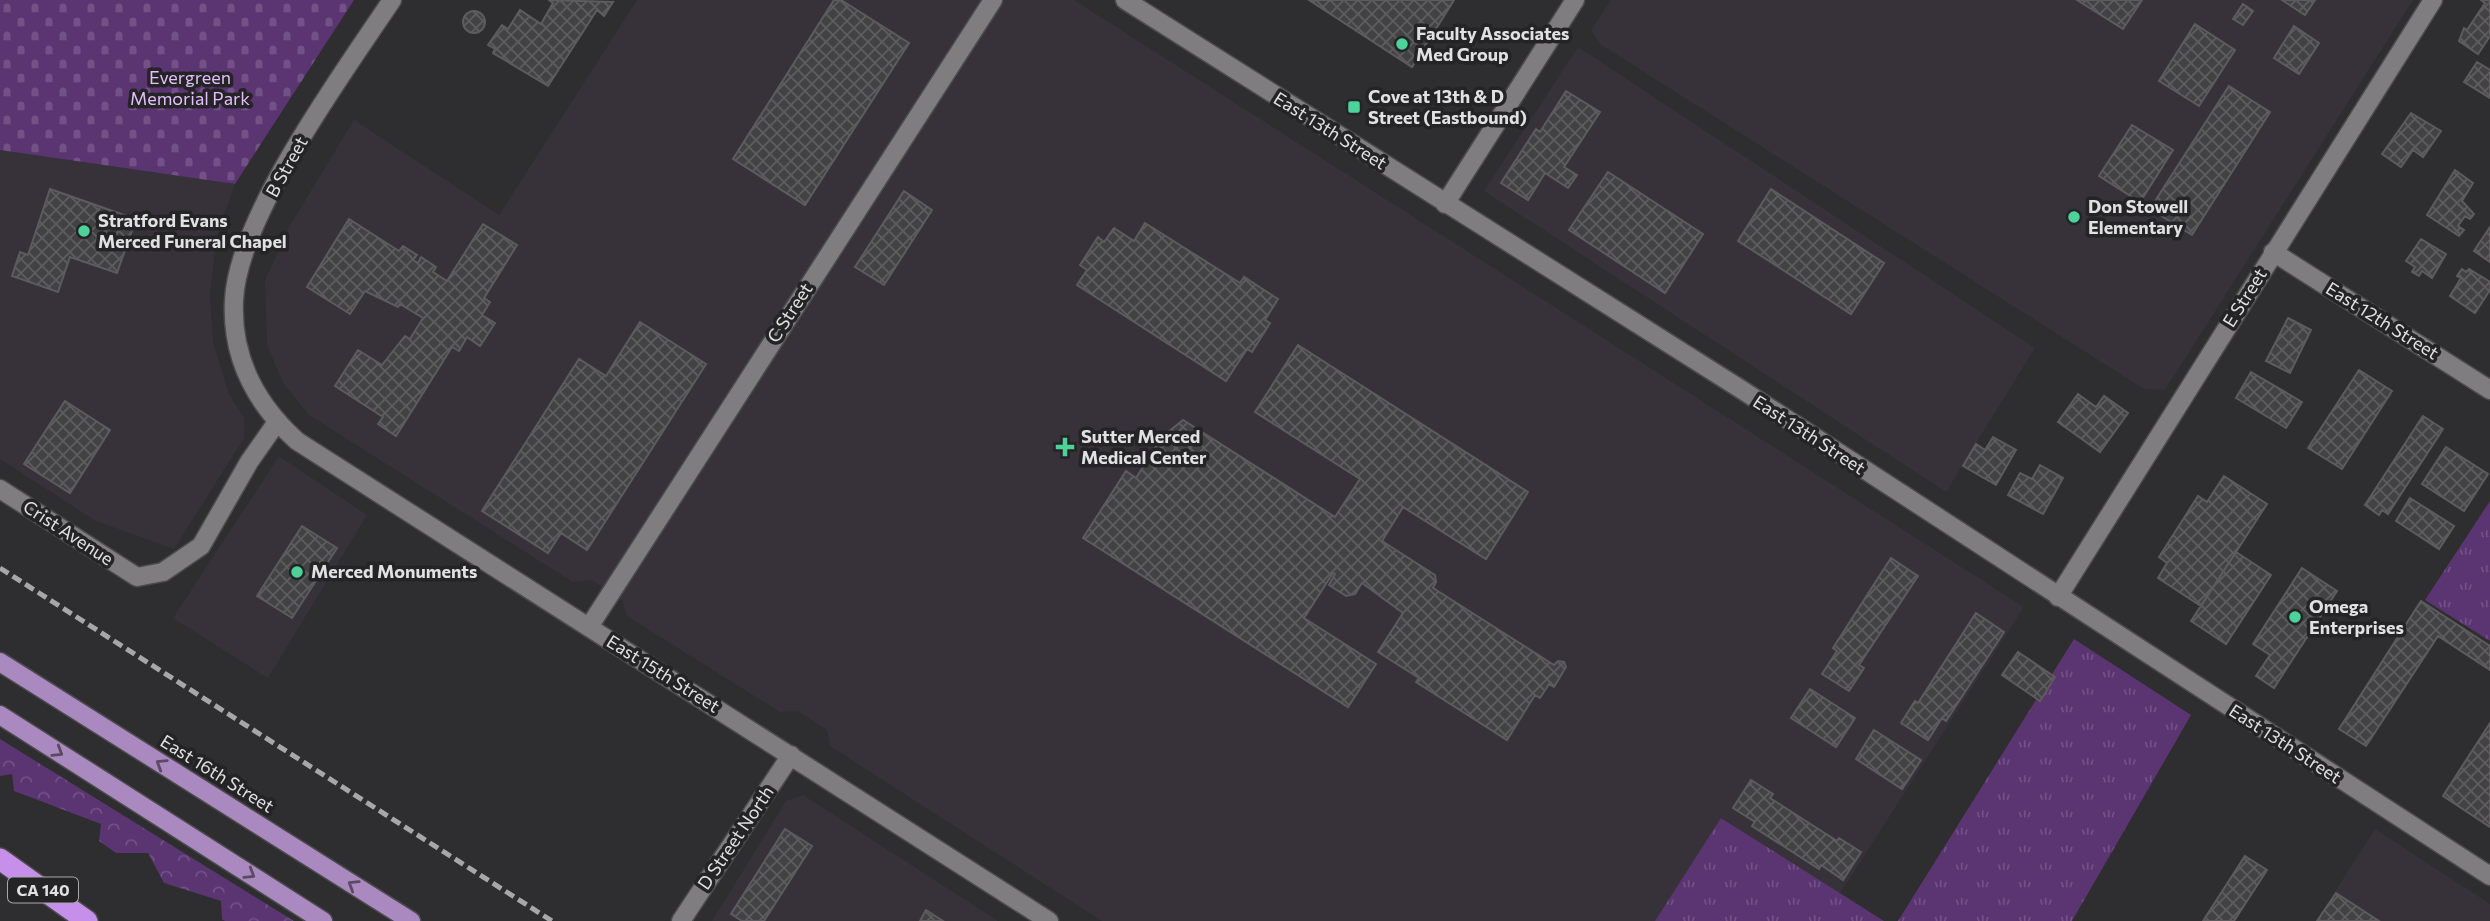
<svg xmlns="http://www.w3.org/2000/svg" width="2490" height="921" font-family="Commissioner,sans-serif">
	<defs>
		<pattern id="grass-tufts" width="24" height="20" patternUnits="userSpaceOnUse" patternTransform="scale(1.75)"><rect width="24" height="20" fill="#5b3472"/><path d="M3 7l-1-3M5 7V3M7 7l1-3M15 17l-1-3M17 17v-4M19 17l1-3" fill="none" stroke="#725186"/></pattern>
		<pattern id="forest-crowns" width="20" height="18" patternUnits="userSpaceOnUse" patternTransform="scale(1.75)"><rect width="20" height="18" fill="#5b3472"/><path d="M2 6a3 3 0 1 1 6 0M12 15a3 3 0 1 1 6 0" fill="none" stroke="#725186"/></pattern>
		<pattern id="cemetery-stones" width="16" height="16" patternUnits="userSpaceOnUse" patternTransform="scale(1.75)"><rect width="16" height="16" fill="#5b3472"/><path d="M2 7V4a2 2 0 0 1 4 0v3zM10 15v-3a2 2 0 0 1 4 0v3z" fill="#725186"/></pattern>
		<pattern id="building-cross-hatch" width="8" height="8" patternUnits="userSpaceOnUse" patternTransform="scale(1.75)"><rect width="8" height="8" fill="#424143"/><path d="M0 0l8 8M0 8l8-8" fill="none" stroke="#5d5c5e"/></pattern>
	</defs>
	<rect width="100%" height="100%" fill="#2e2d2f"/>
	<path fill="#37323a" d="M637 0H1074L2024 607 1839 895 1722 818 1655 921H1102L830 746 827 730 797 711 780 712 627 616 623 601 592 580 573 582 309 415 283 383 267 345 265 281 289 227 354 120 499 215Z
		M1611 0H2413L2165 390 2144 389 1600 44 1591 30Z
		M1578 47 2035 348 1946 492 1484 191Z
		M0 150 235 184 217 235 210 293 213 342 229 394 244 418V438L174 549 96 521 0 459Z
		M279 456 367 515 268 678 173 618Z
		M803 795 998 921H712L786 801Z
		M2375 829 2490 904V921H2316Z"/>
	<path fill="url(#grass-tufts)" d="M2490 501V641L2425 600Z
		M2074 639 2191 715 2072 921H1898Z
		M1721 818 1884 921H1655Z"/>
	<path fill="url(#forest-crowns)" d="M0 739 294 921H225L222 919 221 901 164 883 148 853H116L99 841 101 824 14 791 12 774 0 776Z"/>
	<path fill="url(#cemetery-stones)" d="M0 0H354L235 184 0 150Z"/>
	<path fill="url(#building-cross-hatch)" stroke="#5d5b5e" stroke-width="2" d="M549 0 613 2 604 16 597 10 548 86 493 53 495 49 488 45 502 25 508 29 520 10 541 24 553 3Z
		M834 0H841L909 43 805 205 733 159Z
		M1309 0H1454L1412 67Z
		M2077 0H2142L2123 29Z
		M2282 0H2315L2305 15Z
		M2481 0H2490V36L2478 54 2459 41 2464 28 2467 30 2485 3Z
		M2243 4 2253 11 2243 25 2233 19Z
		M463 22a11 11 0 1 1 22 0a11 11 0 1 1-22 0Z
		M2195 24 2235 50 2199 106 2159 81Z
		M2294 26 2319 43 2299 74 2274 58Z
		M2477 62 2490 70V98L2464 82Z
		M2229 86 2270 112 2192 235 2150 209Z
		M1566 91 1600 112 1564 167 1577 175 1568 188 1545 173 1528 200 1501 183 1536 129 1540 132Z
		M2411 113 2441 131 2423 157 2413 150 2401 167 2382 154Z
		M2132 125 2173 150 2140 202 2099 176Z
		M2455 170 2473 183 2462 201 2474 214 2470 219 2465 216 2458 226 2464 230 2459 236 2427 215Z
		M1608 172 1703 234 1665 293 1569 230Z
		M50 189 136 219 117 273 70 257 58 292 12 276 20 252 28 255Z
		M1771 189 1884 263 1851 314 1738 241Z
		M904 191 932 210 884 285 855 267Z
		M349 219 399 251 403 246 417 255 413 260 418 263 421 257 436 267 433 272 447 281 483 224 517 245 484 298 490 302 482 315 495 323 480 346 467 337 459 351 452 347 396 436 378 424 383 417 335 386 358 350 382 365 405 336 410 339 423 318 400 304 398 307 365 291 350 314 307 287Z
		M1145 223 1240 283 1244 277 1278 299 1265 320 1270 323 1252 352 1247 349 1226 381 1077 285 1087 270 1080 265 1098 237 1104 242 1114 228 1134 241Z
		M2490 227V262L2474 251Z
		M2421 239 2446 254 2432 278 2422 271 2419 276 2412 272 2415 267 2406 261Z
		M2462 269 2466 272 2469 269 2490 282V290L2475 313 2450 296 2461 278 2457 276Z
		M2288 318 2311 330 2290 373 2266 361Z
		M640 322 706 364 587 550 561 533 548 553 482 511 579 359 606 376Z
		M1298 345 1528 492 1486 559 1403 507 1382 541 1435 575 1436 582 1433 588 1554 665 1558 661 1564 662 1566 667 1554 687 1549 684 1540 698 1535 695 1507 740 1416 682 1419 678 1378 652 1403 613 1362 583 1355 594 1346 596 1329 585 1335 574 1333 573 1304 618 1376 664 1348 707 1083 538 1126 471 1136 478 1162 437 1183 420 1335 517 1360 479 1255 412Z
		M2359 370 2392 391 2342 469 2308 448Z
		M2251 372 2302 402 2286 428 2236 398Z
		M2078 394 2096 407 2104 396 2128 413 2100 452 2058 422Z
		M65 401 110 430 70 493 24 464Z
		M2423 416 2443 429 2388 514 2382 510 2379 515 2365 505Z
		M1993 437 2016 450 1996 485 1963 466 1976 444 1985 450Z
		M2446 447 2488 474 2464 511 2422 484Z
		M2040 465 2063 478 2043 514 2008 495 2020 473 2032 479Z
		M2224 476 2267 504 2201 606 2158 578 2167 563 2159 557 2198 496 2207 502Z
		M2410 498 2454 526 2439 549 2396 521Z
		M302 526 337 548 292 618 257 596Z
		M2236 552 2271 575 2226 644 2191 621Z
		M1891 558 1918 576 1859 665 1864 668 1849 691 1822 674 1837 651 1833 648Z
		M2302 568 2337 591 2274 688 2256 676 2270 655 2253 644Z
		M2421 601 2490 646V670L2438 636 2366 746 2339 729Z
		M1976 613 2004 632 1946 721 1942 718 1928 740 1901 723 1915 701 1918 703Z
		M2018 652 2055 677 2040 701 2002 675Z
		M1810 689 1855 718 1836 747 1791 718Z
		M2490 723V827L2443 796Z
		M1874 730 1921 760 1902 789 1856 759Z
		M1751 780 1773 794 1770 798 1837 841 1839 838 1861 852 1843 880 1821 865 1819 869 1752 826 1755 822 1733 808Z
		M785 829 812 846 764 921H742L731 914Z
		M2245 856 2267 870 2234 921H2203Z
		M2336 893 2379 921H2317Z
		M926 910 943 921H920Z"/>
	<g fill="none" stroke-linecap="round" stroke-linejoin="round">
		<defs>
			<path id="street" d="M392 0C344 72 238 216 234 300 231 357 256 404 297 441L1049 921
				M1125 0 1739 388 2490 876
				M1445 204 1575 0
				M2273 252 2490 390
				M0 489 137 577 163 572 201 546 249 462 277 422
				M2058 597 2433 0
				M589 627 993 0
				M681 921 791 755"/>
			<path id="primary" d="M0 662 411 921
				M0 715 323 921"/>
			<path id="highway" d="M0 859 87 921"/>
		</defs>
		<use href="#street" stroke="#4b4a4c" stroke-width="21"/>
		<use href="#primary" stroke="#4b4a4c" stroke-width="21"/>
		<use href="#highway" stroke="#4b4a4c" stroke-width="24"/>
		<use href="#street" stroke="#7f7d80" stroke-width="18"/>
		<use href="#primary" stroke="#aa88c0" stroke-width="18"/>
		<use href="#highway" stroke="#c68fea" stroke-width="21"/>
		<path stroke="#a7a6a8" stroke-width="5" stroke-dasharray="10 5" stroke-linecap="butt" d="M0 568 552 921"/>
	</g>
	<defs><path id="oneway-chevron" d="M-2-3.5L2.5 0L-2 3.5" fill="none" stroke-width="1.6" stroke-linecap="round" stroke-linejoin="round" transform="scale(1.75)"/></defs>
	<g stroke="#5a4b63">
		<use href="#oneway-chevron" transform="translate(58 752) rotate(32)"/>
		<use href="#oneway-chevron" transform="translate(161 764) rotate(-148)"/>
		<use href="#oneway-chevron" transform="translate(250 874) rotate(32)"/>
		<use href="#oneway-chevron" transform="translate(353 885) rotate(-148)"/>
	</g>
	<g fill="#4dd39a" stroke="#242325" stroke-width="2.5">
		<circle cx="1402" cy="44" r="7"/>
		<rect x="1347" y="100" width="14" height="14" rx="3.5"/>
		<circle cx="2074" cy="217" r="7"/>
		<circle cx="84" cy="231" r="7"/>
		<path d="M1061.5 436.5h7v7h7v7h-7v7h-7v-7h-7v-7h7z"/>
		<circle cx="297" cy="572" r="7"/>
		<circle cx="2295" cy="617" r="7"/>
	</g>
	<g text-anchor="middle" stroke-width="7" stroke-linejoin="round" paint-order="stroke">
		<rect fill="#242325" stroke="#a8a7a9" stroke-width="2" x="8" y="877.5" width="70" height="25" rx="5"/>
		<g font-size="16" font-weight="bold" fill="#e1e0e2">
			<text x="43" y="896">CA 140</text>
		</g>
		<g font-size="18" font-weight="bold" fill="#e1e0e2" stroke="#242325" text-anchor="start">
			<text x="1416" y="40">Faculty Associates<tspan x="1416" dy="21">Med Group</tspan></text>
			<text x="1368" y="103">Cove at 13th &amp; D<tspan x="1368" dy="21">Street (Eastbound)</tspan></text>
			<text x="2088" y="213">Don Stowell<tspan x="2088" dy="21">Elementary</tspan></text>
			<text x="98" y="227">Stratford Evans<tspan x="98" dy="21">Merced Funeral Chapel</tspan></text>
			<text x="1081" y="443">Sutter Merced<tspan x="1081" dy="21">Medical Center</tspan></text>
			<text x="311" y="578">Merced Monuments</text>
			<text x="2309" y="613">Omega<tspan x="2309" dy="21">Enterprises</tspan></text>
		</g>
		<g font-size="18" fill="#e4bffd" stroke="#242325">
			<text x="190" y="84">Evergreen<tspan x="190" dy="21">Memorial Park</tspan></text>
		</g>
		<g font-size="18" fill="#e1e0e2" stroke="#242325">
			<text transform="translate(1330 131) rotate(32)" y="6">East 13th Street</text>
			<text transform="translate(287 167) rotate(-61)" y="6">B Street</text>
			<text transform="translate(2245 298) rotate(-58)" y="6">E Street</text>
			<text transform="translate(790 313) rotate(-57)" y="6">C Street</text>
			<text transform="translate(2382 321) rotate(32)" y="6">East 12th Street</text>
			<text transform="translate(1809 435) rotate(33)" y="6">East 13th Street</text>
			<text transform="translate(68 533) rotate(33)" y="6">Crist Avenue</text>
			<text transform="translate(663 674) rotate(32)" y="6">East 15th Street</text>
			<text transform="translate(2285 744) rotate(33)" y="6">East 13th Street</text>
			<text transform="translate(217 774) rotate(32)" y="6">East 16th Street</text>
			<text transform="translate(736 838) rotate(-56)" y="6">D Street North</text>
		</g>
	</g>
</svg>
